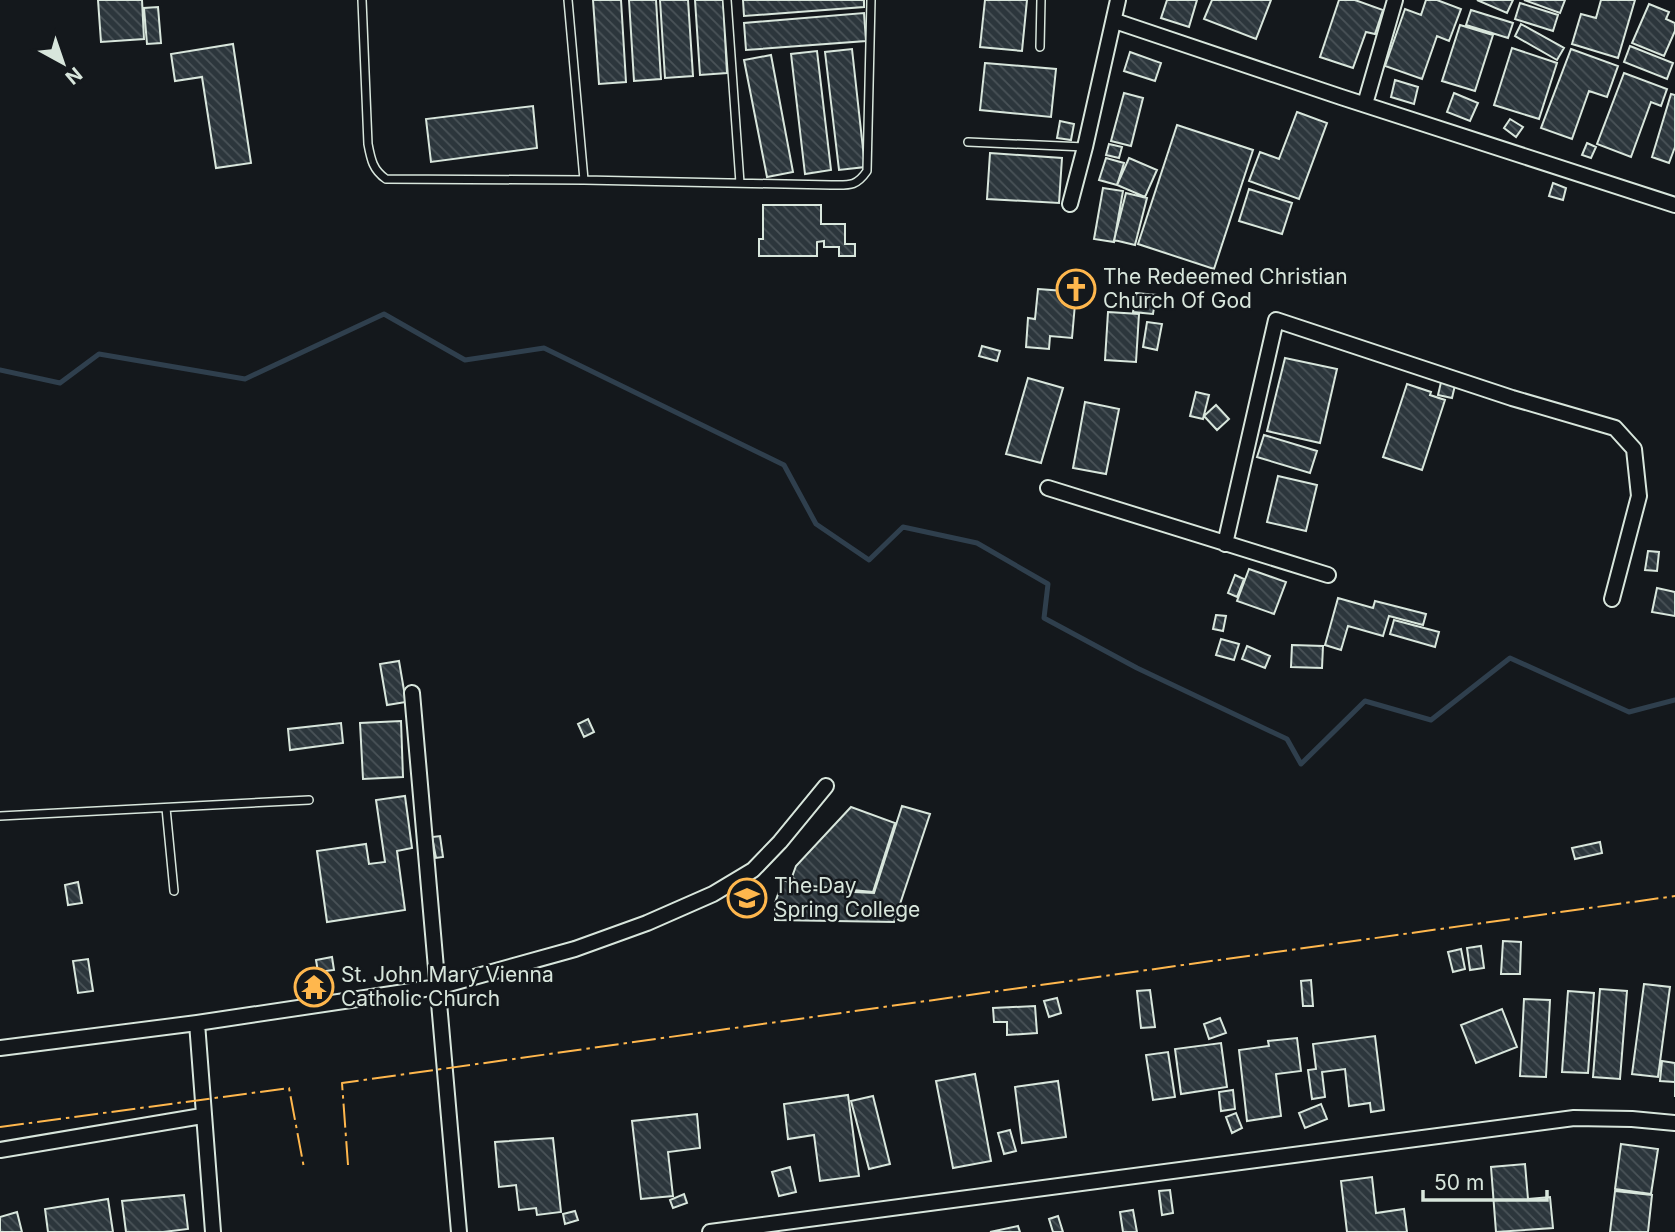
<svg xmlns="http://www.w3.org/2000/svg" width="1675" height="1232" font-family="Inter,sans-serif">
	<defs>
		<pattern id="building-back-hatch" width="6" height="6" patternUnits="userSpaceOnUse" patternTransform="scale(1.75)"><rect width="6" height="6" fill="#2c363c"/><path d="M-1 5l2 2M0 0l6 6M5-1l2 2" fill="none" stroke="#4a5358"/></pattern>
	</defs>
	<rect width="100%" height="100%" fill="#14181c"/>
	<g fill="none" stroke-linecap="round" stroke-linejoin="round">
		<path stroke="#2f3f4d" stroke-width="5" d="M0 370 60 383 99 354 245 379 384 314 465 360 544 348 784 465 816 524 869 560 903 527 977 543 1048 584 1044 618 1137 668 1287 739 1301 764 1365 701 1431 720 1510 658 1629 712 1675 700"/>
	</g>
	<path fill="url(#building-back-hatch)" stroke="#d8e6dc" stroke-width="2" d="M98 0H142L144 39 101 42Z
		M593 0H621L626 82 599 84Z
		M629 0H656L661 79 634 81Z
		M660 0H688L693 76 665 78Z
		M695 0H723L727 73 700 75Z
		M743 0H864V7L744 16Z
		M985 0H1027L1022 51 980 47Z
		M1167 0H1197L1189 27 1161 18Z
		M1212 0H1271L1256 39 1204 19Z
		M1339 0H1355L1383 10 1375 34 1366 32 1353 68 1320 57Z
		M1426 0H1437L1461 9 1449 41 1437 36 1422 79 1385 66 1405 9 1421 15Z
		M1477 0H1513L1507 13Z
		M1524 0H1565L1560 13Z
		M1601 0H1635L1618 58 1572 44 1581 14 1596 18Z
		M1520 3 1558 15 1553 31 1515 19Z
		M1649 4 1669 12 1666 19 1675 23V31L1664 56 1632 43Z
		M158 7 161 43 147 44 144 8Z
		M1471 10 1513 23 1508 38 1466 25Z
		M864 13 866 41 746 50 744 23Z
		M1521 24 1564 48 1557 60 1515 36Z
		M1460 25 1493 35 1475 91 1442 81Z
		M233 44 251 163 216 168 202 77 175 81 171 54Z
		M1630 46 1673 63 1667 79 1624 62Z
		M1512 48 1557 63 1539 119 1494 105Z
		M852 49 865 167 839 170 825 52Z
		M1571 49 1618 66 1607 97 1589 91 1572 139 1541 128Z
		M817 51 831 170 805 174 791 54Z
		M1130 52 1161 63 1155 81 1124 71Z
		M771 55 793 172 767 177 744 60Z
		M985 63 1056 69 1051 117 980 110Z
		M1624 73 1667 89 1661 106 1651 102 1631 157 1597 144Z
		M1395 80 1418 87 1414 104 1391 97Z
		M1124 93 1143 98 1131 146 1111 141Z
		M1454 93 1478 103 1470 121 1447 112Z
		M1671 94 1675 95V147L1669 163 1652 157Z
		M533 106 537 148 431 162 426 119Z
		M1297 112 1327 123 1299 199 1249 181 1260 152 1279 159Z
		M1510 119 1523 127 1516 137 1504 128Z
		M1060 121 1074 124 1071 140 1057 138Z
		M1177 125 1253 150 1214 269 1138 244Z
		M1587 143 1596 147 1591 158 1582 155Z
		M1109 144 1122 147 1119 158 1106 155Z
		M990 153 1062 158 1059 203 987 199Z
		M1106 158 1124 163 1117 185 1099 180Z
		M1129 158 1157 170 1145 197 1117 185Z
		M1553 183 1566 188 1563 200 1549 196Z
		M1103 188 1123 191 1114 242 1094 239Z
		M1249 189 1292 203 1282 234 1239 221Z
		M1126 193 1147 198 1135 245 1114 240Z
		M763 205H821V224H845V244H855V256H839V247H824V241L817 242V256H759V239H763Z
		M1038 289 1064 291 1063 303 1075 304 1072 338 1050 336 1049 349 1026 347 1028 318 1035 319Z
		M1136 293 1156 295 1153 314 1133 312Z
		M1108 312 1139 314 1136 362 1105 360Z
		M1147 322 1162 324 1157 350 1143 347Z
		M982 346 1000 351 997 361 979 356Z
		M1285 358 1337 369 1320 443 1267 431Z
		M1028 378 1063 388 1041 463 1006 454Z
		M1442 378 1456 381 1452 398 1438 395Z
		M1407 384 1431 392 1430 395 1445 400 1422 470 1383 457Z
		M1196 392 1209 395 1203 419 1190 416Z
		M1085 402 1119 409 1106 474 1073 468Z
		M1216 405 1229 419 1217 430 1204 416Z
		M1264 435 1317 451 1310 473 1257 457Z
		M1278 476 1317 485 1306 531 1267 522Z
		M1648 551 1659 552 1657 571 1645 570Z
		M1249 569 1286 582 1274 614 1237 601Z
		M1235 575 1244 579 1237 597 1228 593Z
		M1657 588 1675 592V616L1652 612Z
		M1338 598 1373 608 1375 601 1426 614 1423 625 1389 616 1383 636 1348 626 1341 650 1325 645Z
		M1216 615 1226 616 1223 631 1213 629Z
		M1394 620 1439 632 1435 647 1390 634Z
		M1221 639 1239 644 1234 660 1216 655Z
		M1292 645 1323 646 1322 668 1291 667Z
		M1247 646 1270 656 1265 668 1242 659Z
		M399 661 406 702 387 705 380 664Z
		M588 719 594 732 584 737 578 724Z
		M401 721 403 777 363 779 360 723Z
		M341 723 343 743 290 750 288 729Z
		M405 796 412 848 397 851 405 910 327 922 317 851 366 844 369 864 385 862 376 800Z
		M902 806 930 814 894 922 775 920V903L783 880 813 890 874 893Z
		M851 807 895 823 873 892 801 885 792 877 796 866Z
		M440 836 443 857 436 858 432 837Z
		M1600 842 1602 853 1575 859 1572 848Z
		M78 882 82 903 68 905 65 885Z
		M1503 941 1521 942 1520 974H1501Z
		M1481 946 1484 968 1470 970 1467 948Z
		M1461 949 1465 969 1453 972 1448 952Z
		M332 957 334 970 318 972 316 960Z
		M88 959 93 991 78 993 73 961Z
		M1311 980 1313 1006H1303L1301 981Z
		M1644 984 1670 987 1658 1077 1632 1074Z
		M1600 989 1627 991 1620 1079 1593 1077Z
		M1150 990 1155 1027 1141 1028 1137 991Z
		M1568 991 1594 993 1588 1073 1562 1072Z
		M1057 998 1061 1013 1049 1017 1044 1001Z
		M1524 999 1550 1000 1546 1077 1520 1076Z
		M1035 1006 1037 1033 1007 1035V1022H994L993 1008Z
		M1502 1009 1517 1047 1476 1063 1461 1025Z
		M1220 1018 1226 1033 1209 1039 1204 1024Z
		M1375 1036 1384 1110 1371 1112 1370 1103 1349 1106 1345 1069 1322 1072 1325 1097 1312 1099 1308 1070 1316 1069 1313 1044Z
		M1297 1038 1301 1071 1276 1074 1281 1116 1247 1121 1239 1050 1269 1046 1268 1041Z
		M1221 1043 1227 1087 1181 1094 1175 1049Z
		M1168 1052 1175 1097 1153 1100 1146 1055Z
		M1662 1061 1675 1063V1097V1082L1660 1081Z
		M975 1074 991 1161 953 1168 936 1081Z
		M1058 1081 1066 1137 1022 1143 1015 1087Z
		M1233 1090 1235 1109 1221 1111 1219 1092Z
		M848 1095 859 1176 820 1181 814 1135 788 1139 784 1104Z
		M873 1096 890 1164 869 1169 851 1101Z
		M1321 1104 1327 1119 1305 1128 1299 1113Z
		M1236 1113 1242 1128 1232 1133 1226 1117Z
		M697 1114 700 1148 668 1152 673 1196 641 1199 632 1121Z
		M1010 1130 1016 1151 1004 1154 998 1133Z
		M553 1138 561 1212 537 1215 536 1208 519 1210 516 1185 499 1187 495 1142Z
		M1621 1144 1658 1149 1651 1194 1615 1189Z
		M1525 1164 1528 1199 1550 1197 1553 1228 1496 1232 1491 1167Z
		M790 1167 796 1192 779 1196 772 1172Z
		M1372 1177 1376 1213 1404 1209 1407 1232H1347L1341 1181Z
		M1170 1190 1173 1213 1162 1215 1159 1191Z
		M1615 1191 1652 1195 1648 1232H1610Z
		M684 1194 687 1203 673 1208 670 1200Z
		M184 1195 188 1229 163 1232H126L122 1201Z
		M108 1199 113 1232H48L45 1209Z
		M1133 1210 1137 1232H1123L1120 1212Z
		M575 1211 578 1220 565 1224 563 1214Z
		M17 1212 22 1232H0V1217Z
		M1058 1216 1063 1232H1053L1049 1219Z
		M1018 1226 1020 1232H990Z"/>
	<g fill="none" stroke-linecap="round" stroke-linejoin="round">
		<defs>
			<path id="service" d="M362 0 368 144C371 160 373 170 386 179L584 180 831 185C849 185 856 187 867 171L871 0
				M568 0 584 180
				M727 0 740 183
				M1040 47 1041 0
				M968 142 1085 147
				M166 808 174 891
				M0 816 309 800"/>
			<path id="minor" d="M1115 21 1341 97 1675 205
				M1365 104 1395 0
				M1070 204 1085 147 1118 0
				M1048 488 1328 575
				M1225 544 1276 320 1512 398 1615 428 1634 449 1639 496 1612 599
				M412 693 459 1232
				M197 1023 213 1232
				M0 1048 197 1023 438 987 575 949 647 923 713 894 753 870 780 842 826 786
				M0 1150 202 1116
				M710 1232 1574 1118 1632 1119 1675 1123"/>
		</defs>
		<use href="#service" stroke="#d8e6dc" stroke-width="10"/>
		<use href="#minor" stroke="#d8e6dc" stroke-width="18"/>
		<use href="#service" stroke="#14181c" stroke-width="7"/>
		<use href="#minor" stroke="#14181c" stroke-width="14"/>
		<path stroke="#ffb74d" stroke-width="2" stroke-dasharray="24 5 3.5 5" stroke-linecap="butt" d="M0 1127 289 1088 304 1168
			M348 1165 342 1083 1675 896"/>
	</g>
	<defs>
		<symbol id="church-ring" viewBox="-11 -11 22 22"><circle r="9.5" fill="#14181c" stroke="#ffb74d" stroke-width="1.5"/><path d="M-1.2-6h2.4v3.5h3.3v2.4h-3.3V6h-2.4V-.1h-3.3v-2.4h3.3Z" fill="#ffb74d"/></symbol>
		<symbol id="school-ring" viewBox="-11 -11 22 22"><circle r="9.5" fill="#14181c" stroke="#ffb74d" stroke-width="1.5"/><path d="M0-5L7-2L0 1L-7-2ZM-4 1L0 2.5L4 1V4Q0 6-4 4Z" fill="#ffb74d"/></symbol>
		<symbol id="temple-ring" viewBox="-11 -11 22 22"><circle r="9.5" fill="#14181c" stroke="#ffb74d" stroke-width="1.5"/><path d="M0-6L5-2H3V0L6.5 2.5H4V6H1.5V3h-3V6H-4V2.5H-6.5L-3 0V-2H-5Z" fill="#ffb74d"/></symbol>
	</defs>
	<g fill-rule="evenodd">
		<use href="#church-ring" x="1054" y="267" width="44" height="44"/>
		<use href="#school-ring" x="725" y="876" width="44" height="44"/>
		<use href="#temple-ring" x="292" y="965" width="44" height="44"/>
	</g>
	<g text-anchor="middle" stroke-width="5" stroke-linejoin="round" paint-order="stroke">
		<g font-size="21" fill="#d8e6dc" stroke="#14181c" text-anchor="start">
			<text x="1103" y="284">The Redeemed Christian<tspan x="1103" dy="24">Church Of God</tspan></text>
			<text x="774" y="893">The Day<tspan x="774" dy="24">Spring College</tspan></text>
			<text x="341" y="982">St. John Mary Vienna<tspan x="341" dy="24">Catholic Church</tspan></text>
		</g>
	</g>
	<g transform="translate(63 63) rotate(140)" stroke="#14181c" stroke-width="5" paint-order="stroke">
	<path d="M0-5L12 26L0 18L-12 26Z" fill="#d8e6dc"/>
	<text y="-10" font-size="19" font-weight="bold" text-anchor="middle" fill="#d8e6dc">N</text>
	</g>
	<path d="M1423 1190v10h124v-10" fill="none" stroke="#d8e6dc" stroke-width="3.5"/>
	<text x="1434" y="1190" font-size="21" fill="#d8e6dc" stroke="#14181c" stroke-width="5" paint-order="stroke">50 m</text>
</svg>
